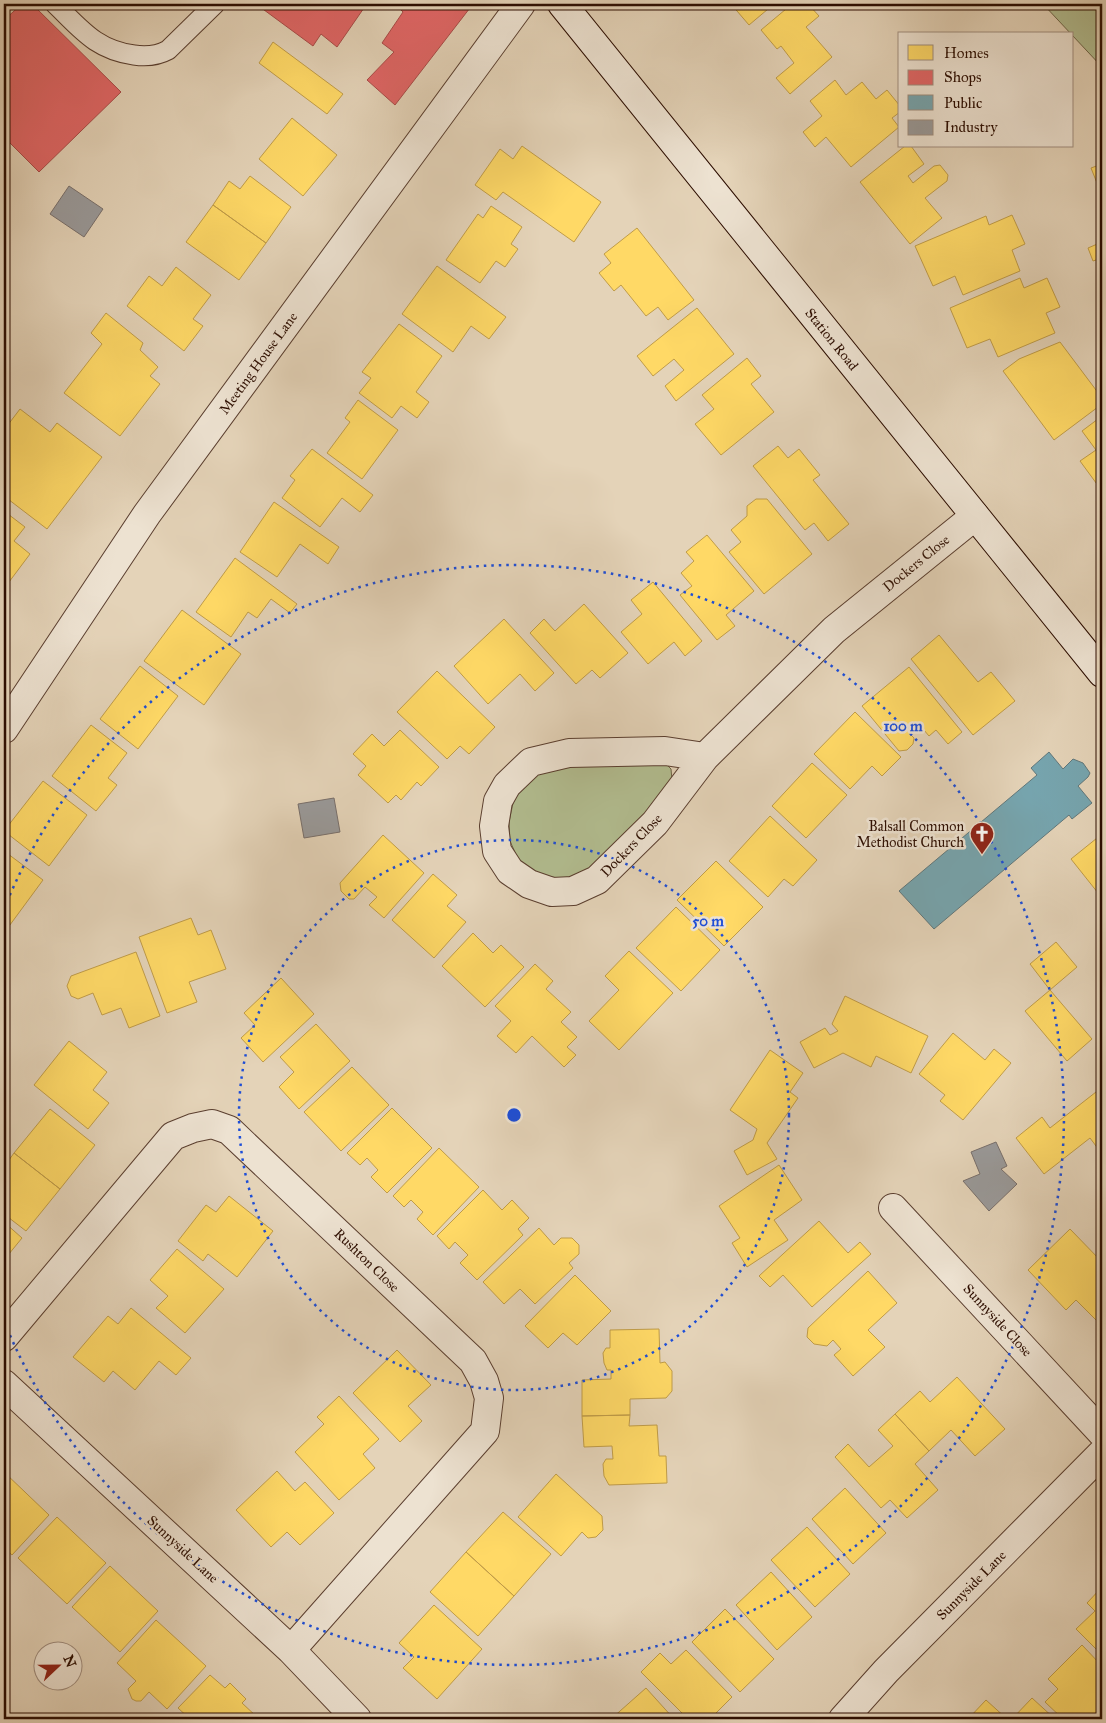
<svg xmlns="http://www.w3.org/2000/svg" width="1106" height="1723" font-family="'IM FELL Great Primer',serif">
	<rect width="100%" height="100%" fill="#e4d3b8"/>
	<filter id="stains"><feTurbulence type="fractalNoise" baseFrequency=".004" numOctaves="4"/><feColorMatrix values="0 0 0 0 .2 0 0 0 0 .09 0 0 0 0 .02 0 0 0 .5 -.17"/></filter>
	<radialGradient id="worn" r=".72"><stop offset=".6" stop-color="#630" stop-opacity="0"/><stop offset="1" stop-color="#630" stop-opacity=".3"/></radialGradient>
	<path fill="#b2bd90" stroke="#6f6548" d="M1043 4H1102V67Z
		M662 760 671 769 672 780 643 817 596 868 577 877 551 878 529 869 518 859 510 841 509 822 513 803 521 788 544 770 563 766Z"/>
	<path fill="#ffd966" stroke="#c09c48" d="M731 4H774L749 25Z
		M792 4H808L819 16 806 27 832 57 790 94 776 78 794 63 781 46 777 49 761 30Z
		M273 42 343 94 327 114 259 63Z
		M835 80 846 95 862 82 876 99 887 90 900 106V112L892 118 899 127 851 167 826 137 815 147 803 132 822 116 810 101Z
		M292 118 337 155 303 196 259 159Z
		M522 146 601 202 574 242 503 192 496 200 475 185 500 149 513 159Z
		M905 146H911L924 164 908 176 913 183 934 166 940 165 948 175 947 181 925 198 942 218 910 244 860 182Z
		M1102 164V181L1097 183 1091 168Z
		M250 176 291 207 266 243 213 205 229 181 240 189Z
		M213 205 266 243 239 280 186 242Z
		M491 206 522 227 511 244 518 249 505 267 496 261 480 283 446 260 478 214 483 218Z
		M1012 215 1025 244 1012 250 1020 271 963 295 955 276 933 286 915 246 986 216 989 225Z
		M637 228 694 300 668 320 658 307 646 316 621 285 614 291 599 273 611 263 604 254Z
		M1102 242V258L1093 261 1088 248Z
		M437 266 506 317 489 339 471 326 453 352 402 314Z
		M176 267 211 295 193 319 203 326 184 351 127 306 149 276 162 286Z
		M1020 278 1024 288 1047 278 1060 307 1046 313 1055 333 998 357 990 339 967 348 950 308Z
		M697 308 734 354 676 401 665 386 684 370 674 359 653 376 637 356Z
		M106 313 143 343 140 350 158 367 150 376 160 384 120 436 64 393 102 344 91 333Z
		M399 324 442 356 416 392 429 402 417 418 401 406 392 418 359 393 371 378 362 372Z
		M1060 342 1102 398V404L1054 440 1003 371 1019 359Z
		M747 358 761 376 751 384 774 412 721 455 695 424 714 409 702 395Z
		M358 400 398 430 362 479 327 453 350 422 345 418Z
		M20 409 50 432 57 423 102 457 47 529 4 496V430Z
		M1102 416V491L1080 461 1096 450 1082 431Z
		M778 446 788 458 799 449 820 475 813 480 849 524 828 541 814 523 805 530 753 466Z
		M312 449 373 495 360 512 342 498 320 527 282 498 295 480 290 476Z
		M756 499H767L812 554 764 594 729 552 741 542 731 530 747 516V506Z
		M274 502 339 547 328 564 300 544 277 577 240 552Z
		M4 511 25 527 14 541 30 554 6 586 4 584Z
		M707 535 754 591 726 615 735 626 717 640 680 595 692 586 681 573 694 561 686 552Z
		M235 558 297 604 290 613 271 599 257 618 248 612 231 637 196 612Z
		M653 582 702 641 685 656 674 642 648 664 621 632 642 614 631 600Z
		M584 604 628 653 600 678 592 670 576 684 530 633 544 619 555 631Z
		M182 610 241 654 204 705 144 661Z
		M504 619 554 673 535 691 520 674 488 704 454 666Z
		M939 635 978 682 991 672 1015 701 973 735 911 659Z
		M140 666 178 696 138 749 100 719Z
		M909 667 962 732 948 744 936 730 929 736 918 723 908 732 914 738 913 744 907 750 899 751 862 706Z
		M437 671 495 727 469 754 460 746 447 759 397 712Z
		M855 712 901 757 882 776 872 766 850 789 814 754Z
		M91 725 127 753 108 778 117 785 96 811 52 776Z
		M400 730 439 767 421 786 417 782 401 800 396 795 388 803 358 775 366 766 353 754 372 734 384 746Z
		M812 763 847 795 806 838 772 806Z
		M43 781 87 815 49 866 4 831Z
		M770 816 817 860 793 886 784 879 768 897 729 861Z
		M1102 834V898L1071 859Z
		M383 835 424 873 384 918 369 905 377 897 365 887 354 899H349L341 891 340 883Z
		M4 851 43 880 4 933Z
		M716 861 763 907 724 946 677 900Z
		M433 874 457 895 447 906 466 922 434 958 392 920Z
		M676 907 720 950 681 991 636 948Z
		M191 918 198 935 211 930 226 969 189 982 197 1002 167 1013 139 937Z
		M473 933 493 953 501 945 524 967 485 1007 442 966Z
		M1056 942 1077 967 1050 990 1030 964Z
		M629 951 673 993 619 1050 589 1021 619 990 605 976Z
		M136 952 160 1016 129 1028 121 1008 102 1015 93 993 78 999 71 996 67 986 71 976Z
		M535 964 553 981 546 989 571 1012 561 1022 577 1037 567 1047 576 1055 564 1067 532 1036 516 1053 497 1036 511 1021 495 1006Z
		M281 978 314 1014 263 1062 241 1038 255 1025 244 1013Z
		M1050 990 1092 1039 1067 1061 1025 1011Z
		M845 996 928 1036 911 1073 876 1056 871 1067 843 1053 814 1068 800 1042 825 1028 830 1035 838 1031 832 1024Z
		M316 1024 350 1061 299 1109 279 1087 294 1072 280 1057Z
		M953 1033 985 1060 994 1049 1011 1063 963 1120 940 1101 945 1095 919 1074Z
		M69 1041 107 1072 93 1090 109 1103 88 1129 34 1085Z
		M770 1050 803 1073 790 1092 798 1098 767 1143 777 1159 747 1175 734 1151 753 1140 757 1129 730 1110Z
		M352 1067 389 1105 341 1151 304 1112Z
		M1096 1092 1102 1100V1154L1090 1138 1044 1174 1016 1138 1042 1117 1050 1128Z
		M392 1108 432 1148 387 1193 371 1177 378 1170 367 1158 360 1165 347 1153Z
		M50 1109 95 1145 60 1189 14 1153Z
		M439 1148 479 1187 433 1235 417 1219 423 1212 411 1200 404 1207 393 1196Z
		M14 1153 60 1189 26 1231 4 1214V1167Z
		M779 1165 802 1200 774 1220 788 1240 747 1267 732 1243 740 1238 719 1206Z
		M483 1190 502 1210 512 1200 529 1218 518 1229 523 1235 477 1280 460 1263 468 1255 455 1242 449 1249 437 1236Z
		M229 1196 273 1231 237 1277 208 1254 203 1261 178 1241 206 1205 216 1212Z
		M819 1221 848 1253 860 1242 871 1254 812 1307 783 1275 770 1287 759 1276Z
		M4 1222 22 1238 4 1260Z
		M539 1228 554 1245 561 1238H572L579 1245V1254L569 1263 573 1268 535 1304 520 1289 504 1304 483 1282Z
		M1070 1229 1102 1262V1320L1099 1323 1076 1300 1066 1310 1028 1270Z
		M177 1249 224 1289 185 1333 156 1308 168 1296 150 1280Z
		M868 1271 897 1303 868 1330 885 1347 853 1376 834 1355 841 1349 833 1340 827 1346 814 1344 807 1337 808 1328Z
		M575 1275 611 1311 577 1345 563 1333 548 1348 525 1326Z
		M131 1308 191 1358 176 1375 159 1361 135 1390 113 1371 104 1382 73 1357 108 1316 118 1324Z
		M659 1329 660 1363 665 1362 672 1371V1391L666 1398 630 1399V1415L582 1416V1380L611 1379V1370H607L604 1363 603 1353 606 1348H610V1330Z
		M397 1350 431 1385 408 1406 422 1421 400 1442 353 1393Z
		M957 1377 1005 1429 975 1456 951 1430 929 1451 895 1414 920 1391 930 1402Z
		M339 1396 379 1439 363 1454 375 1468 339 1500 295 1452 324 1424 317 1417Z
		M895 1414 929 1451 915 1464 938 1490 907 1518 890 1500 881 1508 835 1457 848 1444 869 1467 893 1446 878 1430Z
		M630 1415 629 1426 657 1425 659 1456H666L667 1483 609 1485 604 1476 603 1464 606 1459H613L612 1446 584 1447 582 1416Z
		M277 1471 295 1491 305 1482 334 1513 300 1545 287 1532 271 1547 236 1510Z
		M4 1472 49 1515 12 1555 4 1548Z
		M556 1474 602 1516 603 1530 596 1537 588 1538 582 1532 561 1556 518 1517Z
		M845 1488 886 1533 853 1564 812 1519Z
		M503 1512 551 1554 514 1596 466 1552Z
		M57 1517 106 1563 67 1604 18 1558Z
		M807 1527 850 1574 815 1607 771 1560Z
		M466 1552 514 1596 478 1636 430 1592Z
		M110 1566 158 1611 120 1652 72 1607Z
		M771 1572 812 1617 777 1650 736 1605Z
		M1102 1587V1655L1076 1629 1095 1611 1087 1603Z
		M434 1605 482 1649 437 1699 403 1668 414 1657 399 1643Z
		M725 1609 774 1659 740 1692 692 1642Z
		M156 1620 206 1666 167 1709 149 1692 141 1701H136L132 1699 128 1689 136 1681 117 1663Z
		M1082 1645 1102 1666V1711L1094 1719H1063L1045 1702 1058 1689 1048 1679Z
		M686 1650 732 1697 710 1719H688L641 1672 660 1653 671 1664Z
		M210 1675 225 1688 230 1683 246 1699 242 1703 257 1717 255 1719H190L178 1708Z
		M646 1688 674 1719H611Z
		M1032 1698 1055 1719H1012Z
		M986 1700 1007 1719H968Z"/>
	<path fill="#e06666" stroke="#aa4b48" d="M22 4H32L121 92 39 172 4 137V20Z
		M256 4H365L366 5 337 47 321 34 313 46Z
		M395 4H473L395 105 367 80 394 52 382 43 403 12Z"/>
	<path fill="#76a5af" stroke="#60777b" d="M1049 752 1063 769 1073 759 1083 763 1090 773 1088 777 1078 786 1092 803 1072 819 1069 815 934 929 899 891 1037 775 1031 768Z"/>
	<path fill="#999" stroke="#786f6b" d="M69 186 103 209 84 237 50 214Z
		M334 798 340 832 304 838 298 804Z
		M996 1142 1007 1166 1001 1169 1017 1184 989 1211 963 1181 980 1174 971 1152Z"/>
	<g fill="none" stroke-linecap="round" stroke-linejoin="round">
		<defs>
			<path id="lane" d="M55 4C81 29 96 50 134 55 147 57 157 56 168 50L215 4"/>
			<path id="street" d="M4 729 147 514 521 4
				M705 757 665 751 569 753 531 762 507 785 498 801 494 826 497 851 510 871 529 884 552 892 573 891 597 880 655 823 705 757 834 630 975 516
				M893 1208 1102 1433
				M4 1337 173 1136 193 1128 212 1124 229 1130 473 1361 484 1381 489 1398 485 1431 291 1650
				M4 1384 291 1650 357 1719
				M843 1719 886 1671 1102 1453"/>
			<path id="secondary" d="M562 4 1102 673"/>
		</defs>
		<use href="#lane" stroke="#5a3e2f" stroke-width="21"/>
		<use href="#street" stroke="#5a3e2f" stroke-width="30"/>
		<use href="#secondary" stroke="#2c0d01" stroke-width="30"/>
		<use href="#lane" stroke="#ede2d1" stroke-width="19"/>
		<use href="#street" stroke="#ede2d1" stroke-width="28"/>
		<use href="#secondary" stroke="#ede2d1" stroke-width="28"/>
	</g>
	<g fill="none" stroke="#1d4ed8" stroke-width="2.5" stroke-dasharray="2.5 5">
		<circle cx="514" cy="1115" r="275"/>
		<path d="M4 909A550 550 0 1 1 4 1321"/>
	</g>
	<defs>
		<symbol id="church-pin" viewBox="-11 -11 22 30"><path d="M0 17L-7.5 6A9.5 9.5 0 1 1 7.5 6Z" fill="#8f2418" stroke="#ede2d1"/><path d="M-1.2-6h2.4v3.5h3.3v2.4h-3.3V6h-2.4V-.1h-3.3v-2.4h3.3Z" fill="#fff"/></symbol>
	</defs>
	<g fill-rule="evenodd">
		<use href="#church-pin" x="968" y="820" width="28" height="38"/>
	</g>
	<g text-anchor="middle" stroke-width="5" stroke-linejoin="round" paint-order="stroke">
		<g font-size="14" fill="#2c0d01" stroke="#ede2d1">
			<text transform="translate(832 339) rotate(51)" y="5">Station Road</text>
			<text transform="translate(258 363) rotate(-54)" y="5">Meeting House Lane</text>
			<text transform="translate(916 563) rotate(-39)" y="5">Dockers Close</text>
			<text transform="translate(631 845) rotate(-46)" y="5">Dockers Close</text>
			<text transform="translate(367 1260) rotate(44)" y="5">Rushton Close</text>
			<text transform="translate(998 1320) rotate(47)" y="5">Sunnyside Close</text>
			<text transform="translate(183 1549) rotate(43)" y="5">Sunnyside Lane</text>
			<text transform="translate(971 1585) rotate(-45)" y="5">Sunnyside Lane</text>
		</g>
		<g font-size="14" fill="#2c0d01" stroke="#ede2d1" text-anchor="end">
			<text x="964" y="831">Balsall Common<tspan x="964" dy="16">Methodist Church</tspan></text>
		</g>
	</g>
	<circle cx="514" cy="1115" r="8" fill="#1d4ed8" stroke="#ede2d1" stroke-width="2.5"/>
	<g font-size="15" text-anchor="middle" font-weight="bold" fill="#1d4ed8" stroke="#ede2d1" stroke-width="5" stroke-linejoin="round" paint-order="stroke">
		<text x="903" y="731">100 m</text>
		<text x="708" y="926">50 m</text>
	</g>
	<rect width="1106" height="1723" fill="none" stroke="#e4d3b8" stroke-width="20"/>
	<rect x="5" y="5" width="1096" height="1713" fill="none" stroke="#2c0d01" stroke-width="2.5"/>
	<rect x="10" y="10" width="1086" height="1703" fill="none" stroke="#2c0d01"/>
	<rect x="898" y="32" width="175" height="115" fill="#ede2d1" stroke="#a08d7e"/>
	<rect x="908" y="45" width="25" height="15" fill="#ffd966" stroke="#a08d7e"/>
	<text x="944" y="58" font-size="15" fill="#2c0d01">Homes</text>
	<rect x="908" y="70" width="25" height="15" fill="#e06666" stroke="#a08d7e"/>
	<text x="944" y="82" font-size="15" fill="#2c0d01">Shops</text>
	<rect x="908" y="95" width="25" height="15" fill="#76a5af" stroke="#a08d7e"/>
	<text x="944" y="108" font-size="15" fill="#2c0d01">Public</text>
	<rect x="908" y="120" width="25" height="15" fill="#999999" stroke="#a08d7e"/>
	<text x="944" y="132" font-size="15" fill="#2c0d01">Industry</text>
	<g transform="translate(58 1666) rotate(68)"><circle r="24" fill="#ede2d1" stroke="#a08d7e"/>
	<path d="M0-4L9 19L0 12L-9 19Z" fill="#8f2418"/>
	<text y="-8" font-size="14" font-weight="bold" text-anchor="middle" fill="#2c0d01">N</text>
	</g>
	<rect width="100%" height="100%" filter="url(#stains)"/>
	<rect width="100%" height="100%" fill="url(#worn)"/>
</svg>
